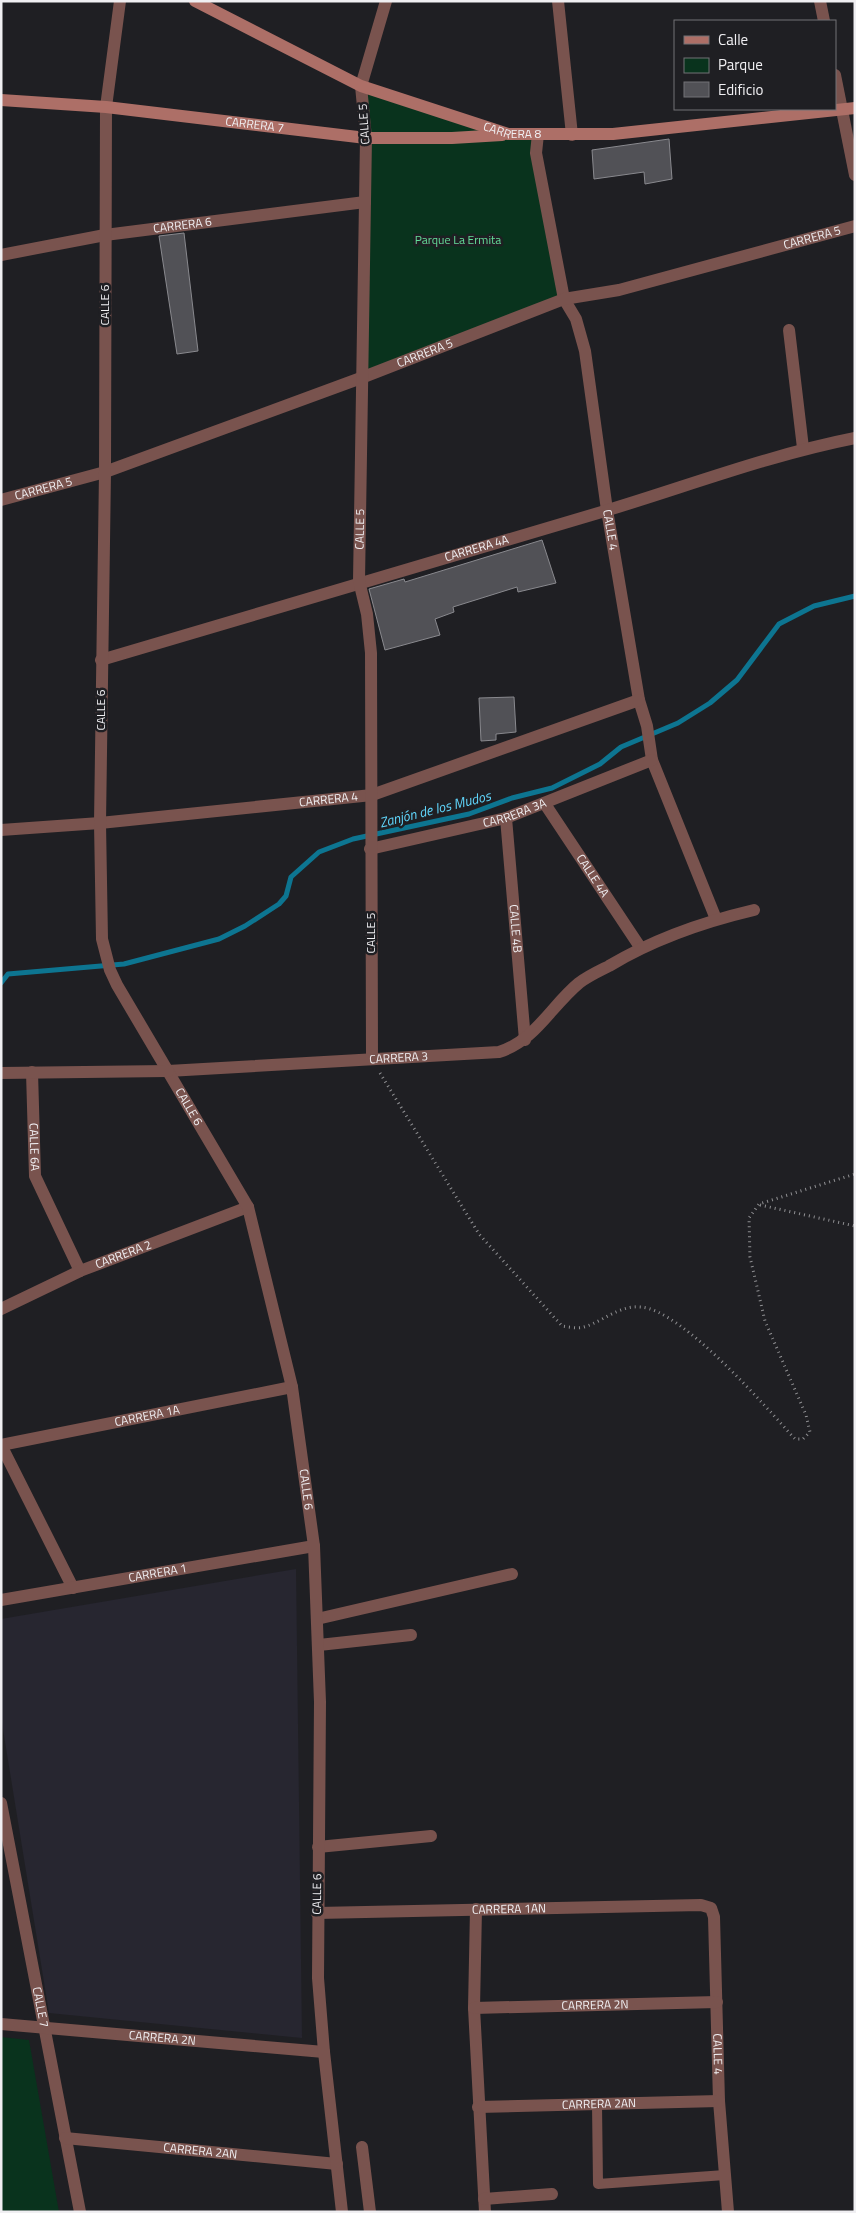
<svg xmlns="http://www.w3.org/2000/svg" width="856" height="2213" font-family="'Titillium Web',sans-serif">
	<rect width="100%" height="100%" fill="#1f1f23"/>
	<path fill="#272630" d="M296 1569 302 2038 49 2013 1 1717V1619Z"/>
	<path fill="#09331d" d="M361 86 508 134H538L564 299 361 378Z
		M1 2037 29 2040 59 2212H1Z"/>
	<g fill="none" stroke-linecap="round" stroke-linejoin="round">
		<path stroke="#0d7591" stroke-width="5" d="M1 983 8 974 124 964 219 939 245 926 279 904 286 896 291 877 319 852 353 839 469 814 512 798 552 788 600 764 621 747 678 723 710 703 737 680 779 624 814 606 855 596"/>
	</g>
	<path fill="#515156" stroke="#89898e" d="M669 139 672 179 645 184 644 172 594 179 592 150Z
		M184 233 198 351 177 354 159 236Z
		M542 540 556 583 518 592 517 587 453 607 454 612 435 619 440 635 385 650 369 589 404 579 405 582Z
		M514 697 516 732 496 734V740L481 741 479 698Z"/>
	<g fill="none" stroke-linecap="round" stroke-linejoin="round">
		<path stroke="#909093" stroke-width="3" stroke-dasharray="1 4" stroke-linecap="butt" d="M380 1073 479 1234 562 1326C569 1327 578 1329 584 1327 604 1321 619 1305 641 1307 682 1310 766 1407 795 1439H803L810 1432 806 1415 765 1321 750 1257 749 1218 759 1204 855 1174
			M760 1205 855 1226"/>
		<path stroke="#79534e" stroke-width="10" d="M597 2104 598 2184 725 2175"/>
		<g stroke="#79534e" stroke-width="12">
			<path d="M558 1 572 135"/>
			<path d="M820 1 824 21"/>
			<path d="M835 75 855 175"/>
			<path id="s1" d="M538 134 536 153 564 299 576 319 585 351 607 510 639 700 647 726 652 760 716 919"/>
			<path id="s2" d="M1 255 105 235 365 202"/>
			<path d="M789 330 803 448"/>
			<path id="s3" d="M1 500 105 472 361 378 564 299 619 290 855 226"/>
			<path id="s4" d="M101 660C268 609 436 560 605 511 688 486 769 455 855 438"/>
			<path id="s5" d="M545 804 640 947"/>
			<path id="s6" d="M506 818 525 1040"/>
			<path id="s7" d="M1 830 100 823 372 795 639 700"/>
			<path id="s8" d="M370 849 506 818 652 760"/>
			<path id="s9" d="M372 1059 371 653 367 614 359 581 366 138 361 86 386 1"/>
			<path id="s10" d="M168 1071 499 1052C535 1041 551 1006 579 983 588 976 599 971 609 966 654 939 703 922 754 910"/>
			<path id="s11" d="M32 1072 35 1176 80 1271"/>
			<path id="s12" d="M1 1309 80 1271 248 1207"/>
			<path id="s13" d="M1 1445 292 1387"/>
			<path d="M1 1445 73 1588"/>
			<path id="s14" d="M1 1600 314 1546"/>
			<path d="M317 1619 512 1574"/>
			<path d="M319 1645 411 1635"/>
			<path id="s15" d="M1 1803 80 2212"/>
			<path d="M318 1847 431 1836"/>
			<path d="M476 1909 474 2008 485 2212"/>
			<path id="s16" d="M317 1913 701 1905 711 1908 714 1917 719 2101 728 2212"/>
			<path id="s17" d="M474 2008 717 2002"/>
			<path id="s18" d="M1 2024 324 2052"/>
			<path id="s19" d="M478 2107 719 2101"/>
			<path id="s20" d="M65 2138 337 2164"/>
			<path d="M362 2147 370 2212"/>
			<path d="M484 2199 552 2194"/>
		</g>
		<g stroke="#79534e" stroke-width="12">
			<path id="s21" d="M120 1 106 107 105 472 100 823 102 939 110 970 117 985 248 1207 292 1387 314 1546 320 1702 318 1978 324 2052 342 2212"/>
			<path d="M1 1073 168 1071"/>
		</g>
		<g stroke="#ad6f67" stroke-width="12">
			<path id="s22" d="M195 1 361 86 508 134H613L855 108"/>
			<path id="s23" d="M1 100 106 107 366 138H452L502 135"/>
		</g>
	</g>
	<g text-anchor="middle" stroke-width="5" stroke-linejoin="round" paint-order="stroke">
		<g font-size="12" fill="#f0eff2" stroke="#1f1f23">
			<text transform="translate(364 124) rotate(-94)" y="4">CALLE 5</text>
			<text dy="4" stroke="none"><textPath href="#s23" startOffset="255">CARRERA 7</textPath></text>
			<text dy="4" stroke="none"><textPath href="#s22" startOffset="345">CARRERA 8</textPath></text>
			<text dy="4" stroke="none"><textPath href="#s2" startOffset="184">CARRERA 6</textPath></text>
			<text dy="4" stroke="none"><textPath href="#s3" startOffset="854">CARRERA 5</textPath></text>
			<text transform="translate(105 305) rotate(-90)" y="4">CALLE 6</text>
			<text dy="4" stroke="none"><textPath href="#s3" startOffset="449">CARRERA 5</textPath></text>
			<text dy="4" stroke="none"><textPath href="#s3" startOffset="44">CARRERA 5</textPath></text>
			<text dy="4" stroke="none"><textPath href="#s9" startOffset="531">CALLE 5</textPath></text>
			<text dy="4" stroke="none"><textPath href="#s1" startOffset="405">CALLE 4</textPath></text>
			<text dy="4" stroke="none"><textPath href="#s4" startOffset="392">CARRERA 4A</textPath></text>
			<text transform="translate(101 710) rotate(-90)" y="4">CALLE 6</text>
			<text dy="4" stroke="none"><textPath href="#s7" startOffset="329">CARRERA 4</textPath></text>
			<text dy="4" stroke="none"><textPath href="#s8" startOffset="149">CARRERA 3A</textPath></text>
			<text dy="4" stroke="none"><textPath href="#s5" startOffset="86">CALLE 4A</textPath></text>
			<text dy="4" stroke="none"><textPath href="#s6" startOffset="111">CALLE 4B</textPath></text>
			<text transform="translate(371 933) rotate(-90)" y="4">CALLE 5</text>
			<text dy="4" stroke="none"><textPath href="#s10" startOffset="231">CARRERA 3</textPath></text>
			<text dy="4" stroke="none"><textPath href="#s21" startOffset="1129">CALLE 6</textPath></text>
			<text dy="4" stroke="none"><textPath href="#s11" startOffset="75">CALLE 6A</textPath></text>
			<text dy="4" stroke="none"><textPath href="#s12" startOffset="134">CARRERA 2</textPath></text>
			<text dy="4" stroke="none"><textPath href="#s13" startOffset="149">CARRERA 1A</textPath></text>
			<text dy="4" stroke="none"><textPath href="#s21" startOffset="1534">CALLE 6</textPath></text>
			<text dy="4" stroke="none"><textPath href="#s14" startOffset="159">CARRERA 1</textPath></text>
			<text transform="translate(317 1894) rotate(-89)" y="4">CALLE 6</text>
			<text dy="4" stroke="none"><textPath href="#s16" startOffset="192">CARRERA 1AN</textPath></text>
			<text dy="4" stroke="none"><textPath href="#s17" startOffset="121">CARRERA 2N</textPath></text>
			<text dy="4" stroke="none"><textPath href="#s15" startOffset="208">CALLE 7</textPath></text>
			<text dy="4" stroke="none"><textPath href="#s18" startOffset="162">CARRERA 2N</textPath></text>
			<text dy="4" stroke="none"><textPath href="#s16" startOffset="541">CALLE 4</textPath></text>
			<text dy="4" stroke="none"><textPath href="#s19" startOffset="121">CARRERA 2AN</textPath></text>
			<text dy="4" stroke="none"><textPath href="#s20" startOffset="136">CARRERA 2AN</textPath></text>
		</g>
		<g font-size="12" fill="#65df9b" stroke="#1f1f23">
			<text x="458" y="244">Parque La Ermita</text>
		</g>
		<g font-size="14" font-style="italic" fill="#60d6fc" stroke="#1f1f23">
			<text transform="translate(435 809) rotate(-14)" y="5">Zanjón de los Mudos</text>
		</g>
	</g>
	<rect width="856" height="2213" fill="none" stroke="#f0eff2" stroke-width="5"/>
	<rect x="674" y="20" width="162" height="90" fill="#1f1f23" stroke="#737276"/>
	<rect x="684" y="36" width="25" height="8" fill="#ad6f67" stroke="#737276"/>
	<text x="718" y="45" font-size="15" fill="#f0eff2">Calle</text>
	<rect x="684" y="58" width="25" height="15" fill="#09331d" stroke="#737276"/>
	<text x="718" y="70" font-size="15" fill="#f0eff2">Parque</text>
	<rect x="684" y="82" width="25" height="15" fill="#515156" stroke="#737276"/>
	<text x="718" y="95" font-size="15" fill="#f0eff2">Edificio</text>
</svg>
